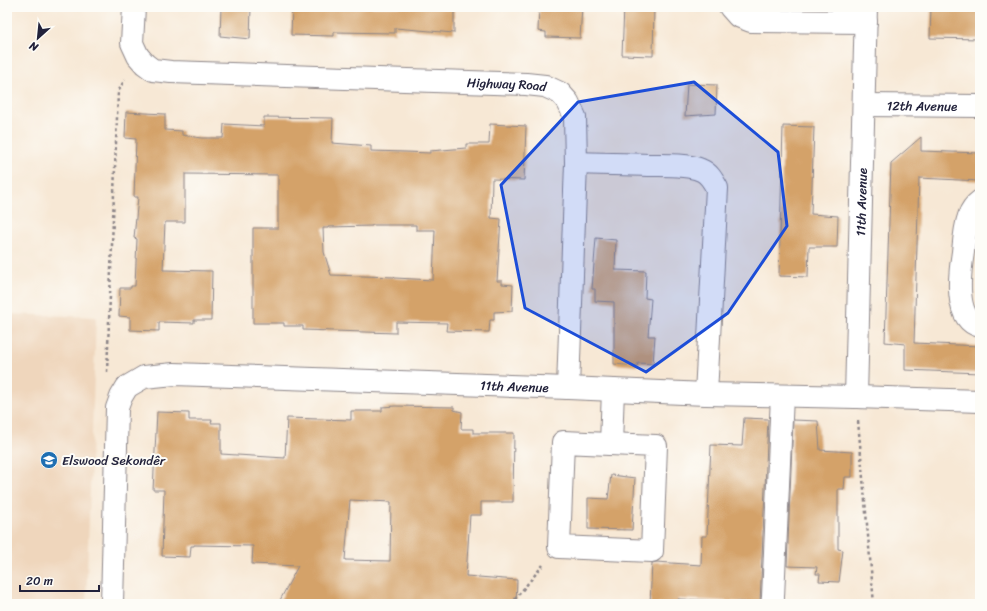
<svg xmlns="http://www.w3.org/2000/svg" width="987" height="611" font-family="Sriracha,sans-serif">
	<rect width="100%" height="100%" fill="#fdfcf7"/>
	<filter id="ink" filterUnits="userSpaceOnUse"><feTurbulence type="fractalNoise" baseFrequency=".025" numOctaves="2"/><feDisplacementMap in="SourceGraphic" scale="8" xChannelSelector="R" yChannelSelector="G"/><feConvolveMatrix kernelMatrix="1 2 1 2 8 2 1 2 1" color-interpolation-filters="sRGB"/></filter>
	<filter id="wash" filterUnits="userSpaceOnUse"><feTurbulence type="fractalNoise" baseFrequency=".012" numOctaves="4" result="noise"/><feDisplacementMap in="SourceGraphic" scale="16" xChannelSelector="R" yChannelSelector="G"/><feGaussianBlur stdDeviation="0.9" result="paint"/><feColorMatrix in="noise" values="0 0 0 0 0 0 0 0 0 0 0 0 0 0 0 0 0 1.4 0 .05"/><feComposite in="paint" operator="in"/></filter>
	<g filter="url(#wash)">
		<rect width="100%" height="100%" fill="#f7e8d5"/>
		<path fill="#efd6bc" d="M7 314 96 317 86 604H7Z"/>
		<g id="blocks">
			<path fill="#d4a269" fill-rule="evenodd" d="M221 7H251L250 39 220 36Z
				M292 7H454V33L395 28V33L334 32V36L291 35Z
				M539 7H582L580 38 546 37V32L538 31Z
				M624 7H654L653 56 622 55Z
				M931 7H980V39L930 38Z
				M687 84 717 85 716 114 685 116Z
				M126 112 165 114V130L182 131V135L201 138H223L224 124 264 126V117L333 118 332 143 371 146V151L406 152 430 153V151L466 148V144H489L490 124 526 126 524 180 492 179 491 218 501 219 497 281H502V284L513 285 512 311 494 312V320H490L489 332 446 331 447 323 396 322V333L303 330V326H284V323H253V228H278V175L185 174V222H165L163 270 212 271 211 320H194V323L159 322V331L130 330V317L119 316 120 288H131V286H135L137 239 134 238 138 197H134L136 139 125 138ZM372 225H416V230H435L433 280 395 278 394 277 331 275 324 252 323 228H328V227L372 226Z
				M783 126 814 127 811 214 838 216 837 247H809L808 277 779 276Z
				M921 137V151L980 153V181L919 178 914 343 980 346V373L905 370V344L885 342 891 163Z
				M596 238 616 240 615 270 646 271 645 298 651 299 648 336H655L653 364 638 363 637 366 614 364V302L595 301V289H592Z
				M395 406 454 407V410L462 412 461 429H473V433H514L513 502H481V515H470L466 576 517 580 516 604 493 602V604H278L298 566 252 564 253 546 194 545V546H191L190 557 162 556 164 490H153L157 412 189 413V420H212L211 423H221V454L285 458 287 418 351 420V411H382V407ZM350 500 391 502 390 561 345 560Z
				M744 418 768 419 760 603 678 599V604H650L652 563 656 562 701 565 702 536H707L711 445 742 446Z
				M793 420 818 421 820 450 852 452V477H845L844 489H838V549L843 550 839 582 819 581 820 574H816L817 567 787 566Z
				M611 475 635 478 632 530 588 529V498L608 499Z"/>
		</g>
	</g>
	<g filter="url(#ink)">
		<use href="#blocks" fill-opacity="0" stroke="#8c8588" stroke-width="1"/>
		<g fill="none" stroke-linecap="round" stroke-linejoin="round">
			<defs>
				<g id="minor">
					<path id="s1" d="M134 7 132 43 138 56 145 64 153 70 171 72 526 84 545 86 560 93 568 102 575 117 576 163 568 388"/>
					<path d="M730 7 738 16 751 21 866 22"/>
					<path id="s2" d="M864 105 980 106"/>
					<path d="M576 163C600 164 625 164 649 165 664 165 688 164 701 170 709 173 713 181 717 188L706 394"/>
					<path d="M980 201C976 204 971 210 969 216 965 227 964 240 963 252 960 271 953 320 980 326"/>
					<path id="s3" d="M856 397 866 7"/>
					<path d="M563 442 656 446 652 551 559 547Z"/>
					<path d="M611 444 613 390"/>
					<path id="s4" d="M112 604 117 408 121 397 127 387 144 377 174 374 568 388 706 394 856 397 980 401"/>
					<path d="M772 604 773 597 782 396"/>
				</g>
			</defs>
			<use href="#minor" stroke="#8c8588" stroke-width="24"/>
			<path stroke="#8c8588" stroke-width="2.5" stroke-dasharray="3 3" stroke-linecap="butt" d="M107 372 118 92 125 79
				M858 421 874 604
				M511 604 543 565"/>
			<use href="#minor" stroke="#fff" stroke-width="22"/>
		</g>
	</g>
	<path fill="#1d4ed8" fill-opacity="0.2" stroke="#1d4ed8" stroke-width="3" stroke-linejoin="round" d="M694 82 778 152 787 226 728 313 646 372 525 308 501 185 578 102Z"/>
	<defs>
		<symbol id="school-disc" viewBox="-11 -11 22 22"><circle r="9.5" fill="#1f6fb2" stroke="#fdfcf7"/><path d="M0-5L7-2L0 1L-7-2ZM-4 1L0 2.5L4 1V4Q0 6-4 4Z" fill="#fff"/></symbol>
	</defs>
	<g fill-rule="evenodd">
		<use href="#school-disc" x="39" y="450" width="20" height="20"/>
	</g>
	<g text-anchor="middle" stroke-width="4" stroke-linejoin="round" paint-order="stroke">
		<g font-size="13" fill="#22223b" stroke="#fdfcf7">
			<text dy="5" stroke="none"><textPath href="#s1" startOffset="425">Highway Road</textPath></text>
			<text dy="5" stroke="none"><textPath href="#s2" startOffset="58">12th Avenue</textPath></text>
			<text dy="5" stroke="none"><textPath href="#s3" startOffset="195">11th Avenue</textPath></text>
			<text dy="5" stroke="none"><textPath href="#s4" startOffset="610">11th Avenue</textPath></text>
		</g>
		<g font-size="13" fill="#22223b" stroke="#fdfcf7" text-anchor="start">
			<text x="62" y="465">Elswood Sekondêr</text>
		</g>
	</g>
	<rect width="987" height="611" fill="none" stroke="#fdfcf7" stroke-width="24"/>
	<g transform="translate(38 38) rotate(207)" stroke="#fdfcf7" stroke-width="3" paint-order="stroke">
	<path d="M0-3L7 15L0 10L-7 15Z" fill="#22223b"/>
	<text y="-6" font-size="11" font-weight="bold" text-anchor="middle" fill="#22223b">N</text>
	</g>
	<path d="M20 585v6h79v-6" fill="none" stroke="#22223b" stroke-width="2"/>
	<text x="26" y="585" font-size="12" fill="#22223b" stroke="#fdfcf7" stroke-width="3" paint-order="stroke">20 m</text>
</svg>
